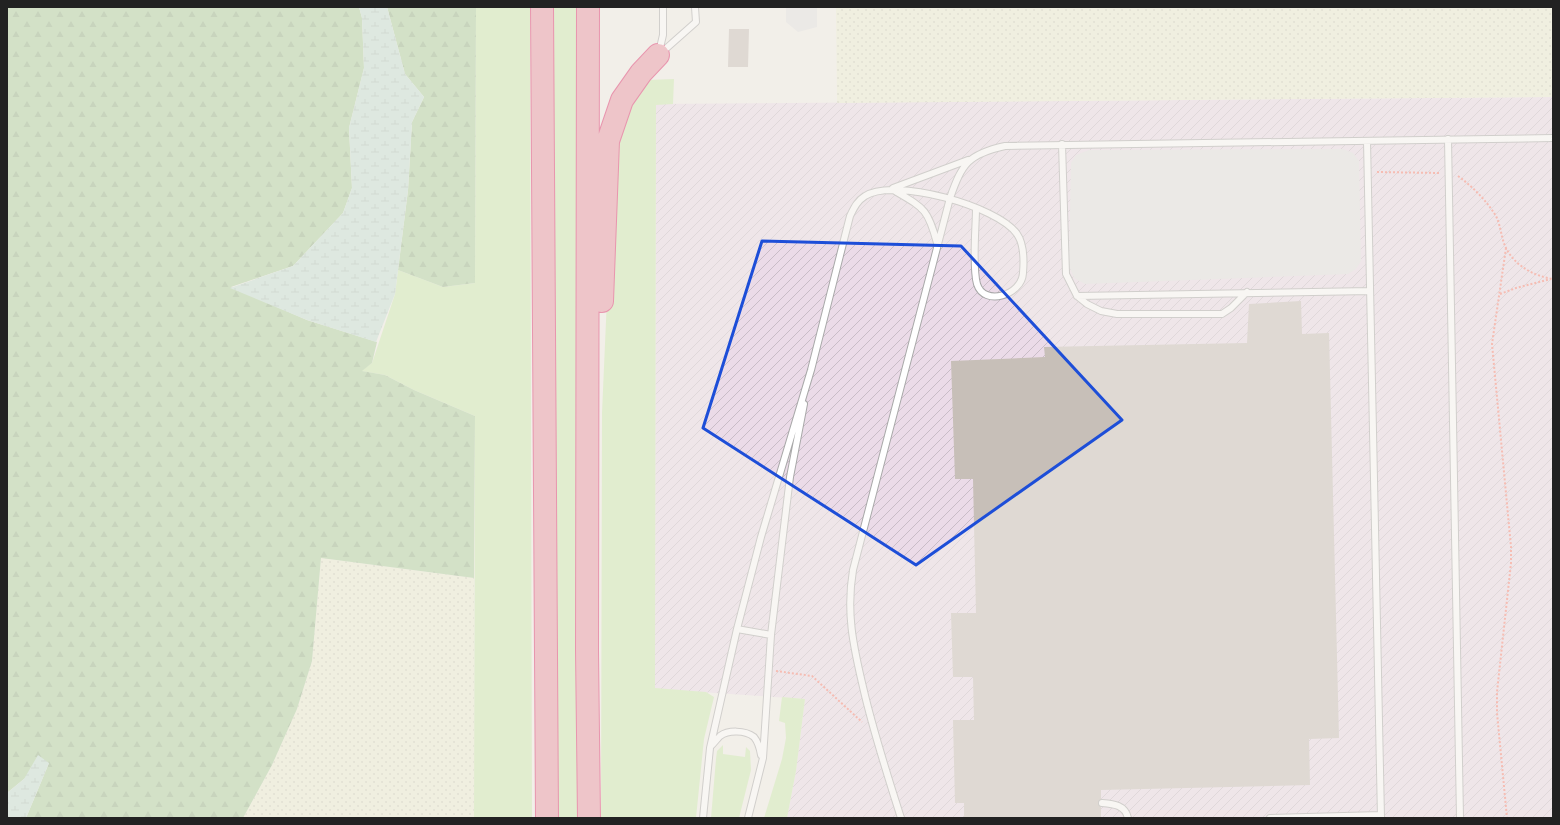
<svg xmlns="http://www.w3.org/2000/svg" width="1560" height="825" font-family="'Fira Sans',sans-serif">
	<defs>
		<pattern id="industrial-furrows" width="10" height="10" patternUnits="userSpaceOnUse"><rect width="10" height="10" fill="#ebdbe8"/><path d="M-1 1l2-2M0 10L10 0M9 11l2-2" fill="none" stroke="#c9bcc7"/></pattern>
		<pattern id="farmland-dots" width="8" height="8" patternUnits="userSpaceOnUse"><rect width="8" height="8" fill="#eef0d5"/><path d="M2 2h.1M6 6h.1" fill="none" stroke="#ccceb7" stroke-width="1.8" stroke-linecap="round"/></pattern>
		<pattern id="forest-firs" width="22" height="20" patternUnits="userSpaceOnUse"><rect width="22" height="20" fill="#add19e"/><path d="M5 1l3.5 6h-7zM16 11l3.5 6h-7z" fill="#95b388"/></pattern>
		<pattern id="wetland-marsh" width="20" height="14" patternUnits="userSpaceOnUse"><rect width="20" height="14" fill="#c6e0d4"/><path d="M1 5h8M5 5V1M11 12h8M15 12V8" fill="none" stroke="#aac0b6"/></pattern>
	</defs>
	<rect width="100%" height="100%" fill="#f2efe9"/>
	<path fill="url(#industrial-furrows)" d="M1553 97V818H787L796 771 805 699 655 689 656 104Z"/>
	<path fill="url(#farmland-dots)" d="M836 7H1553V97L837 103Z
		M321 558 474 578V818H243L272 765 297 709 312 661Z"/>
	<path fill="#cdebb0" d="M476 7H530L532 818H474L475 416 414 390 385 375 361 371 372 363 395 294 398 270 443 287 475 283Z
		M550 7H579L582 818H554Z
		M674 79 673 104 656 105 655 688 706 692 714 697 704 739 696 818H601L602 413 613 160 623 117 647 80Z
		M782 697 805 699 796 771 787 818H764L782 759 786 738 785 723 779 721Z
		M723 745V754L745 757 746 747 750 751 751 770 739 818H711L716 759 717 751Z"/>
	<path fill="url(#forest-firs)" d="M7 7H359L362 18 364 68 349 128 352 188 343 213 293 266 231 287 307 320 377 342 372 363 362 371 385 375 414 390 475 416 474 578 321 558 312 661 297 709 272 765 243 818H26L49 763 24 779 7 793Z
		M387 7H476L475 283 443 287 398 270 408 190 412 122 424 97 405 74Z"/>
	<path fill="url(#wetland-marsh)" d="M359 7H387L405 74 424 97 412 122 408 190 395 294 376 342 307 320 230 288 293 266 343 213 352 188 349 128 364 68 362 18Z
		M38 755 49 763 26 818H7V793L24 779Z"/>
	<path fill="#e2e2e2" d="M786 7H817V27L798 32 786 22Z
		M1343 149 1353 153 1359 161 1361 261 1356 269 1348 274 1085 284 1074 278 1069 266 1071 163 1076 155 1089 150Z"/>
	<path fill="#c7bfb8" d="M729 29H749L748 67H728Z
		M1301 301 1302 334 1329 333 1339 738 1309 739 1310 785 1101 790V799L1098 803 1101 807V818H964V803H955L953 720H974L973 677H953L951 613H976L973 479H955L951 361 1045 357 1044 347 1247 343 1249 304Z"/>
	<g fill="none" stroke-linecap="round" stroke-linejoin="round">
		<defs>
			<path id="lane" d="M659 52 663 35V7
				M661 53 696 22 695 7
				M1448 139 1460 818
				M1367 141 1381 818
				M1062 144 1066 274 1077 296 1087 304 1101 311 1117 314H1222L1231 308 1247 292
				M893 188 968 160
				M895 191C924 208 928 209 937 243
				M1077 296 1370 291
				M737 629 771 635
				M711 746C714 743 717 739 720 736 728 730 745 730 754 737 758 742 760 749 761 755
				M1102 803C1114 804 1125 805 1128 818
				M703 818 710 748 737 629 761 537 811 370 850 216C854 208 857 201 865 196 893 177 998 206 1017 234 1024 244 1024 261 1023 273 1022 295 984 307 977 284 972 267 976 227 976 208
				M748 818 763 758 771 635 790 477 804 404
				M901 818C887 774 873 731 863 687 853 645 846 612 853 570L950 198C962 164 968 154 1005 146L1553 138
				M1270 818 1381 815"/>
			<path id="highway" d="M542 7 547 818
				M588 7 587 650 589 818
				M602 301 608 141 622 100 641 73 658 55"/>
		</defs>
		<use href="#lane" stroke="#a9a9a9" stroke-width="8"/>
		<use href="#highway" stroke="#dc2a67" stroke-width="24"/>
		<path stroke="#fa8072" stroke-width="2" stroke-dasharray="2 2" stroke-linecap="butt" d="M1377 172 1440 173
			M1458 176C1473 187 1486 200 1496 216 1501 226 1501 238 1506 248 1515 266 1534 276 1553 279
			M1506 248 1492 344 1511 547V563L1497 692V713L1507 818
			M1500 294 1516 288 1551 279
			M776 671 812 676 862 722"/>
		<use href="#lane" stroke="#fff" stroke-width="6"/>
		<use href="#highway" stroke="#e892a2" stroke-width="22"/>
	</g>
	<path d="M0 0H1560V825H0ZM762 241 961 246 1122 420 916 565 703 428Z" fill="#f2efe9" fill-opacity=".55" fill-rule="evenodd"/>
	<path fill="none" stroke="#1d4ed8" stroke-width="3" stroke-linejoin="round" d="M762 241 961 246 1122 420 916 565 703 428Z"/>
	<rect width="1560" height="825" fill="none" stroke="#222222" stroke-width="16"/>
</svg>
